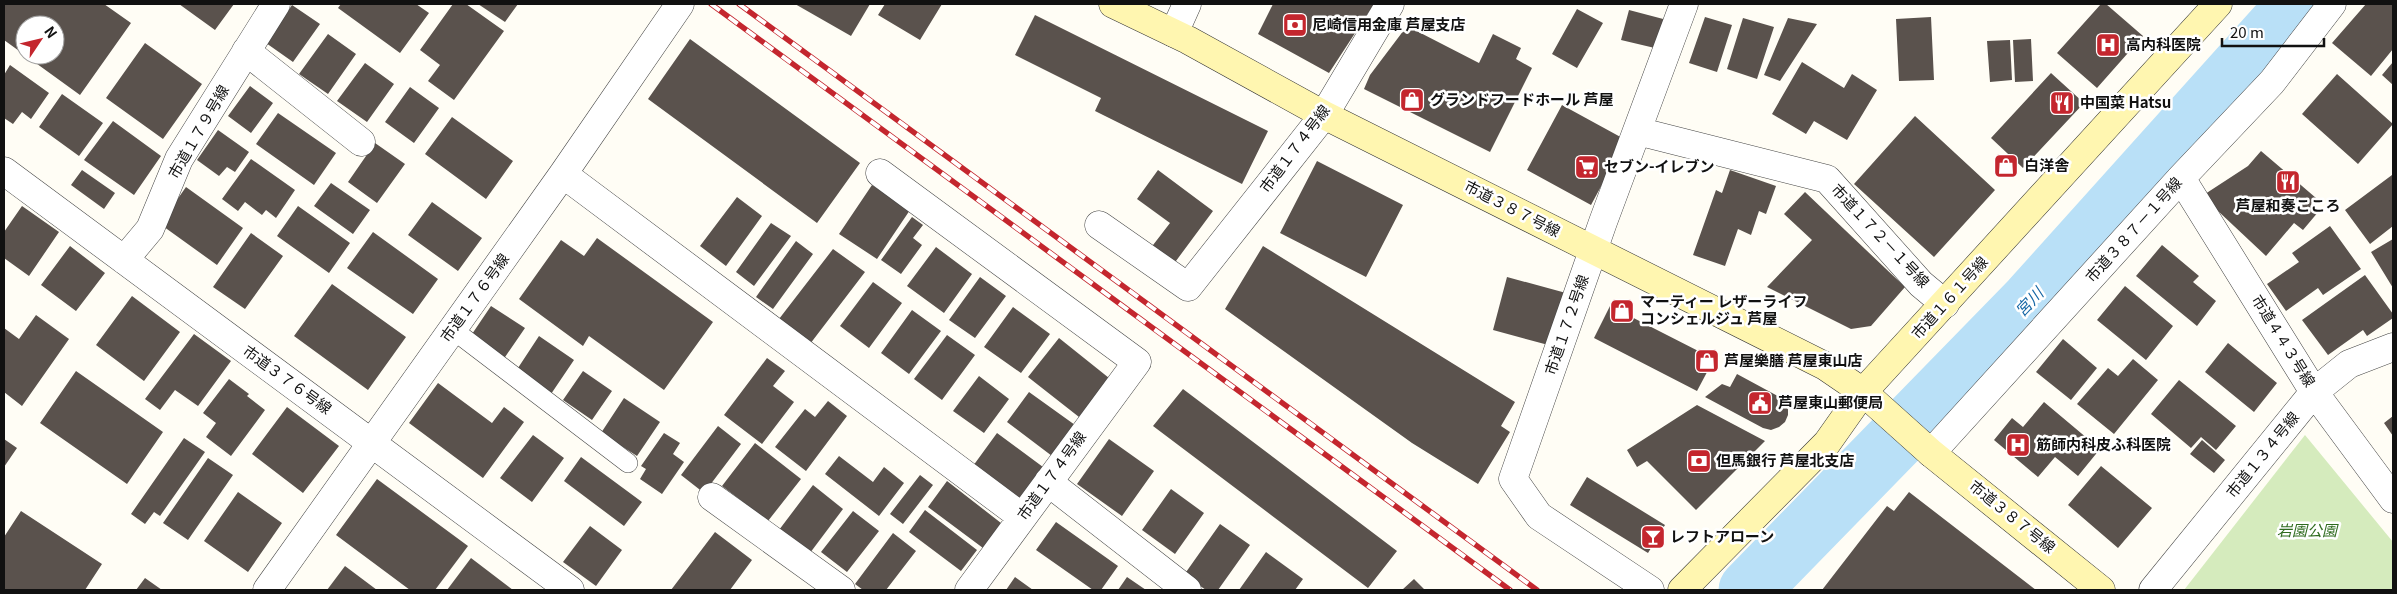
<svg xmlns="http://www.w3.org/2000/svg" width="2397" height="594" font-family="Georgia,'Noto Sans JP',serif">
	<rect width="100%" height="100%" fill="#fffdf5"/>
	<path fill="#d5ebbd" d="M2305 435 2393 542V590H2184Z"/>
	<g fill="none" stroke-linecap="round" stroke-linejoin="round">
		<path stroke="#b9e0f7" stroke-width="61" d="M1749 590 2031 301 2298 4"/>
	</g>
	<path fill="#5a524d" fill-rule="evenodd" d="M4 4H104L131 23 80 95 4 40ZM25 25H55V55H25Z
		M179 4H234L215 30Z
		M341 4H416L429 13 400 53 338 8Z
		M453 4H466L504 31 454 100 428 81 440 65 420 50Z
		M478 4H518L505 22Z
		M795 4H870L851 36Z
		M885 4H942L920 40 878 15Z
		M1273 4H1374L1329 73 1258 34Z
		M2101 4H2106L2143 36 2097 88 2057 53Z
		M2366 4H2393V49L2371 76 2332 43Z
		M292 5 320 24 293 62 266 43Z
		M1577 9 1603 23 1577 68 1552 54Z
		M1629 10 1667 20 1659 49 1621 40Z
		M1035 15 1268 131 1242 184 1095 111 1101 98 1015 55Z
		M1705 17 1732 25 1717 72 1689 63Z
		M1931 17 1934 80 1899 81 1896 19Z
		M1743 18 1774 27 1757 79 1727 69Z
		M1788 18 1817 24 1780 81 1764 75Z
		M1407 26 1479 63 1493 34 1521 48 1516 59 1532 68 1490 152 1364 89 1370 75Z
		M328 34 356 54 328 94 299 74Z
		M690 39 860 163 817 223 648 99Z
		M2031 39 2033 81 2015 82 2013 40Z
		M2010 40 2012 80 1990 82 1987 41Z
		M145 43 202 84 163 139 106 98Z
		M1802 62 1844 88 1852 74 1877 90 1847 140 1814 121 1806 134 1772 114Z
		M2393 62V85L2382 75Z
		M365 63 394 84 367 122 337 101Z
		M10 65 49 93 31 119 22 112 13 124 4 118V75Z
		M2051 73 2084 103 2023 168 1991 138Z
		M2337 74 2393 124 2358 164 2302 114Z
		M250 86 273 103 251 133 228 116Z
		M410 87 439 108 414 143 385 122Z
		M62 94 103 123 79 156 39 127Z
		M1562 105 1626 140 1591 205 1527 170Z
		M278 113 336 153 314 185 256 144Z
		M1915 116 1995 190 1934 257 1854 184Z
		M452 117 513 161 486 199 425 154Z
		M113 121 161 156 134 195 84 160Z
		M218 130 249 152 235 172 227 167 219 176 197 160Z
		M375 143 405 164 377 203 348 182Z
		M2261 151 2316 198 2311 204 2319 211 2303 230 2294 223 2266 256 2202 196 2248 166Z
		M251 159 295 190 276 218 266 210 262 215 245 202 238 211 222 199Z
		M1317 161 1403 205 1366 277 1280 233Z
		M82 170 115 193 104 209 71 185Z
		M1158 170 1213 211 1173 265 1150 249 1170 223 1137 199Z
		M1730 170 1776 186 1766 214 1759 211 1751 235 1738 229 1725 266 1693 255 1716 190 1722 193Z
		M2392 175 2393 226 2370 244 2345 210Z
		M331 183 370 210 353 234 314 206Z
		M872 185 910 210 877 259 839 234Z
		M186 187 243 228 217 265 160 224Z
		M1805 192 1905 287 1871 326 1851 329 1767 287 1812 240 1784 214Z
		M737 197 762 216 726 266 700 246Z
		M432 202 482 238 458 271 408 235Z
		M22 206 59 232 29 276 4 258V232Z
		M298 206 350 243 329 273 277 236Z
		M912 217 923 225 913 238 922 245 901 274 881 260Z
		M771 223 791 236 754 286 736 272Z
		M2330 226 2361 269 2323 295 2318 288 2286 311 2267 284 2299 262 2292 253Z
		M373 232 438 279 413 314 347 268Z
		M251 233 283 256 245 309 213 287Z
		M597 238 713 322 664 390 589 336 583 346 519 299 561 240 584 256Z
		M2393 239V288L2371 252Z
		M796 241 813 254 773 309 756 297Z
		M2162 245 2199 276 2193 282 2216 301 2197 326 2136 276Z
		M70 246 105 273 76 311 41 285Z
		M1263 246 1515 402 1501 426 1510 432 1478 484 1412 443 1225 309Z
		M936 247 972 274 944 313 907 286Z
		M833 249 865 272 810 344 779 319Z
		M2365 275 2393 314V318L2367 336 2363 330 2328 355 2302 320Z
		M980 277 1006 296 975 338 949 320Z
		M1507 277 1566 293 1552 346 1493 330Z
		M873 282 902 303 869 348 840 326Z
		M332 284 406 337 368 390 294 336Z
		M2125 286 2173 326 2146 360 2097 320Z
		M132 296 180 332 144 381 96 345Z
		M491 306 525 328 503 360 470 337Z
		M1610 306 1714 359 1697 391 1594 338Z
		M1013 307 1050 334 1021 373 984 347Z
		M912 310 941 331 909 374 881 353Z
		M36 315 69 339 22 406 4 392V328L19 339Z
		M194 334 231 361 198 406 175 390 160 410 145 399Z
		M947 335 975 355 942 400 914 379Z
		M539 336 574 360 551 394 516 371Z
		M1059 338 1109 378 1079 417 1028 377Z
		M2063 339 2097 368 2071 400 2036 372Z
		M2228 343 2277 383 2254 412 2205 372Z
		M767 358 785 371 773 386 794 402 762 444 724 415Z
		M2133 359 2158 380 2114 434 2077 404 2108 368 2118 376Z
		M76 371 163 432 127 484 40 423Z
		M583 371 612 391 592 420 563 400Z
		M1737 374 1783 399 1788 406V415L1785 422 1779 427 1771 430 1763 428 1705 397 1722 384 1730 387Z
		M979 376 1009 399 984 433 953 411Z
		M229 379 249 394 247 396 265 410 231 456 206 437 216 423 203 413Z
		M2179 380 2236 426 2216 450 2201 437 2191 448 2151 414Z
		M438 383 492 423 504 407 524 422 483 478 409 423Z
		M1183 389 1397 551 1368 588 1153 426Z
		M1029 392 1075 425 1052 456 1007 422Z
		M624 398 660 422 637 456 601 433Z
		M828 401 847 416 806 471 775 447 805 409 815 417Z
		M2044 402 2100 449 2078 476 2055 457 2038 477 1994 440 2012 418 2023 427Z
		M1697 405 1765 441 1696 510 1647 461 1637 467 1627 450Z
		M287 407 339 446 303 493 252 454Z
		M2393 416V436L2384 423Z
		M718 426 741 444 704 493 681 475Z
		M664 433 680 443 673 454 684 462 662 494 640 479 646 469 641 466Z
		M997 433 1043 467 1019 500 973 466Z
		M533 435 564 458 532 502 500 478Z
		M184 438 205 452 160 516 154 512 145 524 131 514Z
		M4 439 17 448 4 467Z
		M1109 439 1154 471 1122 516 1077 484Z
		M2202 440 2225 460 2214 473 2190 454Z
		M755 443 801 479 768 521 722 486Z
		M839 456 873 482 884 467 904 483 879 516 825 474Z
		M581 457 642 502 624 526 564 481Z
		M208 458 233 475 188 540 163 523Z
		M2101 466 2152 508 2118 548 2068 505Z
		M920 475 933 485 903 524 890 514Z
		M1587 477 1665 525 1648 553 1570 505Z
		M377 479 468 546 435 590H410L336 535Z
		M947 481 1001 523 983 548 928 507Z
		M813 485 843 509 810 553 779 530Z
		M1171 489 1204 513 1175 554 1142 530Z
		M238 492 282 523 248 572 204 541Z
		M1909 492 2036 590H1822L1887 506 1894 511Z
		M925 510 977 550 961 571 909 532Z
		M21 511 102 564 85 590H4V537Z
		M853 511 879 531 847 572 821 552Z
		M1056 522 1118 566 1101 590H1093L1036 550Z
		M1220 524 1250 545 1218 590H1206L1184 575Z
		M590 526 622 550 596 586 563 562Z
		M715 532 752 560 730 590H671Z
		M893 533 916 551 886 590H863L855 584Z
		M1266 552 1303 579 1295 590H1239Z
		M471 558 513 590H447Z
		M345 566 377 590H327Z
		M1015 577 1033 590H1006Z
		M1127 577 1146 590H1118Z
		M145 578 162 590H136Z
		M1414 579 1425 590H1402Z"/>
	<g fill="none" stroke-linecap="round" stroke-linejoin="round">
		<defs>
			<path id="lane" d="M452 329 628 463"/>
			<path id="street" d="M1174 33 1187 4
				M246 51 361 142
				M1637 131 1827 179 1921 284 1945 304
				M4 171 570 590
				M880 173 1137 362 969 590
				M563 174 1022 517
				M2181 178 2314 392 2393 499
				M1099 225 1188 287 1324 115 1390 4
				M124 260 150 229 179 159 276 4
				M1931 453 2181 178 2272 82 2332 4
				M1048 482 1187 590
				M712 497 841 590
				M267 590 563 174 680 4
				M1650 590 1539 516 1513 479 1603 222 1684 4
				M2153 590 2314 392 2349 364 2393 347"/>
			<path id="secondary" d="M1113 4 1188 40 1324 115 1825 366 1863 392 1931 453 2101 590
				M1682 590 1827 443 1863 392 2218 4"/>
		</defs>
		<use href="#lane" stroke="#444" stroke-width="20"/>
		<use href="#street" stroke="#444" stroke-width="29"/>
		<use href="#secondary" stroke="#333" stroke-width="29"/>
		<use href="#lane" stroke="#fff" stroke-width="19"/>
		<use href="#street" stroke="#fff" stroke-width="28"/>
		<use href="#secondary" stroke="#fff6b0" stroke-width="28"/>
		<defs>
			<path id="rail" d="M711 4 1510 590
				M739 4 1537 590"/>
		</defs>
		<use href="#rail" stroke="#c4262e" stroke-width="5.5"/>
		<use href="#rail" stroke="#fff" stroke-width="4" stroke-dasharray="11" stroke-linecap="butt"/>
	</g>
	<defs>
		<symbol id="bank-square" viewBox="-11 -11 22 22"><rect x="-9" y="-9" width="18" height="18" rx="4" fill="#c4262e" stroke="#fff"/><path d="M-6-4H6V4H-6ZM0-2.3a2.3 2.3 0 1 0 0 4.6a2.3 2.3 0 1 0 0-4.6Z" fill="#fff"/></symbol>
		<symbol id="hospital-square" viewBox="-11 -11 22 22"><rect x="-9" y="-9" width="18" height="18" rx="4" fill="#c4262e" stroke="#fff"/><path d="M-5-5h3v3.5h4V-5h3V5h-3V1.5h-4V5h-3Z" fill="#fff"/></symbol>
		<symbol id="shop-square" viewBox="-11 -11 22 22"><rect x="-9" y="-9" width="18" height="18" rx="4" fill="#c4262e" stroke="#fff"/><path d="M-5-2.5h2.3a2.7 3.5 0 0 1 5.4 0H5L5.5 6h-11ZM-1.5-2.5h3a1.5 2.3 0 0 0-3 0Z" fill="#fff"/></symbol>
		<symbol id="restaurant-square" viewBox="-11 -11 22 22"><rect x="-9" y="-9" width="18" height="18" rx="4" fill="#c4262e" stroke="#fff"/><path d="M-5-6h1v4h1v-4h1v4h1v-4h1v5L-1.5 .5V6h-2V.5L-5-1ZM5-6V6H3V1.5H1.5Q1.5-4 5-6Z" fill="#fff"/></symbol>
		<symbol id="supermarket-square" viewBox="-11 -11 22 22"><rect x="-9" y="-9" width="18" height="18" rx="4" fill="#c4262e" stroke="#fff"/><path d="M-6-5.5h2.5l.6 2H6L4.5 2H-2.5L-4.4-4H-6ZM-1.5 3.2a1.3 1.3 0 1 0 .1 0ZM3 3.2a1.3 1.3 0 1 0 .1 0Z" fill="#fff"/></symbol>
		<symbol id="civic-square" viewBox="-11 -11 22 22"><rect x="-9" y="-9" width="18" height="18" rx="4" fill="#c4262e" stroke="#fff"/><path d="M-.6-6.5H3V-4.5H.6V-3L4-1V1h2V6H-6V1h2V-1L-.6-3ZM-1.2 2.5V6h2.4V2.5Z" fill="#fff"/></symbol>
		<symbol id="bar-square" viewBox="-11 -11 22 22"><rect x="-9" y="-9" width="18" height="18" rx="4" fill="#c4262e" stroke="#fff"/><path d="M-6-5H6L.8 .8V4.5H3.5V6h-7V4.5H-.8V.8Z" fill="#fff"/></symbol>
	</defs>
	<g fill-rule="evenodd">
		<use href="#bank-square" x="1281" y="11" width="28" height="28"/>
		<use href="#hospital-square" x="2094" y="31" width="28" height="28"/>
		<use href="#shop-square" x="1398" y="86" width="28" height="28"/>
		<use href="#restaurant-square" x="2048" y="89" width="28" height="28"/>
		<use href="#shop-square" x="1992" y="152" width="28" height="28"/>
		<use href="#supermarket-square" x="1573" y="153" width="28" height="28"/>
		<use href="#restaurant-square" x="2274" y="168" width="28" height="28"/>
		<use href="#shop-square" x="1608" y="297" width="28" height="28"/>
		<use href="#shop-square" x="1693" y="347" width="28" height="28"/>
		<use href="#civic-square" x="1746" y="389" width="28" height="28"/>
		<use href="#hospital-square" x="2004" y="431" width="28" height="28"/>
		<use href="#bank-square" x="1685" y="447" width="28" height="28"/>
		<use href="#bar-square" x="1639" y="523" width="28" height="28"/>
	</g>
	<g text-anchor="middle" stroke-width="5" stroke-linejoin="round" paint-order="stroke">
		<g font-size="15" font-weight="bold" fill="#111" stroke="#fff" text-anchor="start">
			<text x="1312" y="30">尼崎信用金庫 芦屋支店</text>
			<text x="2126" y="50">高内科医院</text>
			<text x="1430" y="105">グランドフードホール 芦屋</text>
			<text x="2080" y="108">中国菜 Hatsu</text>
			<text x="2024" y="171">白洋舎</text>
			<text x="1604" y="172">セブン-イレブン</text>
			<text x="2288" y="211" text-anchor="middle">芦屋和奏こころ</text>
			<text x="1640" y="307">マーティー レザーライフ<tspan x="1640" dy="17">コンシェルジュ 芦屋</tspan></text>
			<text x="1724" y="366">芦屋樂膳 芦屋東山店</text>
			<text x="1778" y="408">芦屋東山郵便局</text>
			<text x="2036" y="450">筋師内科皮ふ科医院</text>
			<text x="1716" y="466">但馬銀行 芦屋北支店</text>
			<text x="1670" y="542">レフトアローン</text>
		</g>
		<g font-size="15" fill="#111" stroke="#fff">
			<text transform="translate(199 132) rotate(-60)" y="5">市道１７９号線</text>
			<text transform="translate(1295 149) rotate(-53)" y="5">市道１７４号線</text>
			<text transform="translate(1512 209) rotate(27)" y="5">市道３８７号線</text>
			<text transform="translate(2134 230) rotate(-48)" y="5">市道３８７－１号線</text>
			<text transform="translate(1880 236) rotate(47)" y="5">市道１７２－１号線</text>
			<text transform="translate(475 298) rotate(-54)" y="5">市道１７６号線</text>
			<text transform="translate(1950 298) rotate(-48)" y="5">市道１６１号線</text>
			<text transform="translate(1567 325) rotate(-71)" y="5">市道１７２号線</text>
			<text transform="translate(2283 341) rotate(58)" y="5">市道４４３号線</text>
			<text transform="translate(287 380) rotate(36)" y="5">市道３７６号線</text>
			<text transform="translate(2263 455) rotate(-51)" y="5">市道１３４号線</text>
			<text transform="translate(1052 476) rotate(-54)" y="5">市道１７４号線</text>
			<text transform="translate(2012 517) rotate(39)" y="5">市道３８７号線</text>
		</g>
		<g font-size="15" font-style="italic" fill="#2f6b1f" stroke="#fff">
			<text x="2307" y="536">岩園公園</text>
		</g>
		<g font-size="16" font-style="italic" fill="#1768a6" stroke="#fff">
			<text transform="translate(2029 302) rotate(-47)" y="6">宮川</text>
		</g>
	</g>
	<rect width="2397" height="594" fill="none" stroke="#111111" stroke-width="10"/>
	<g transform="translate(40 40) rotate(55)"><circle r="24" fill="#ffffff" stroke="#a0a0a0"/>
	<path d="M0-4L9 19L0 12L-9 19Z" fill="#c4262e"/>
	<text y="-8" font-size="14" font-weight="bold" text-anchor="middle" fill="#111111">N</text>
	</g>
	<path d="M2222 38v8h102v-8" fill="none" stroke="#111111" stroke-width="2.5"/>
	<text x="2230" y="38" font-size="15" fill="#111111" stroke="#ffffff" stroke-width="4" paint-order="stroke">20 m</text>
</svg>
